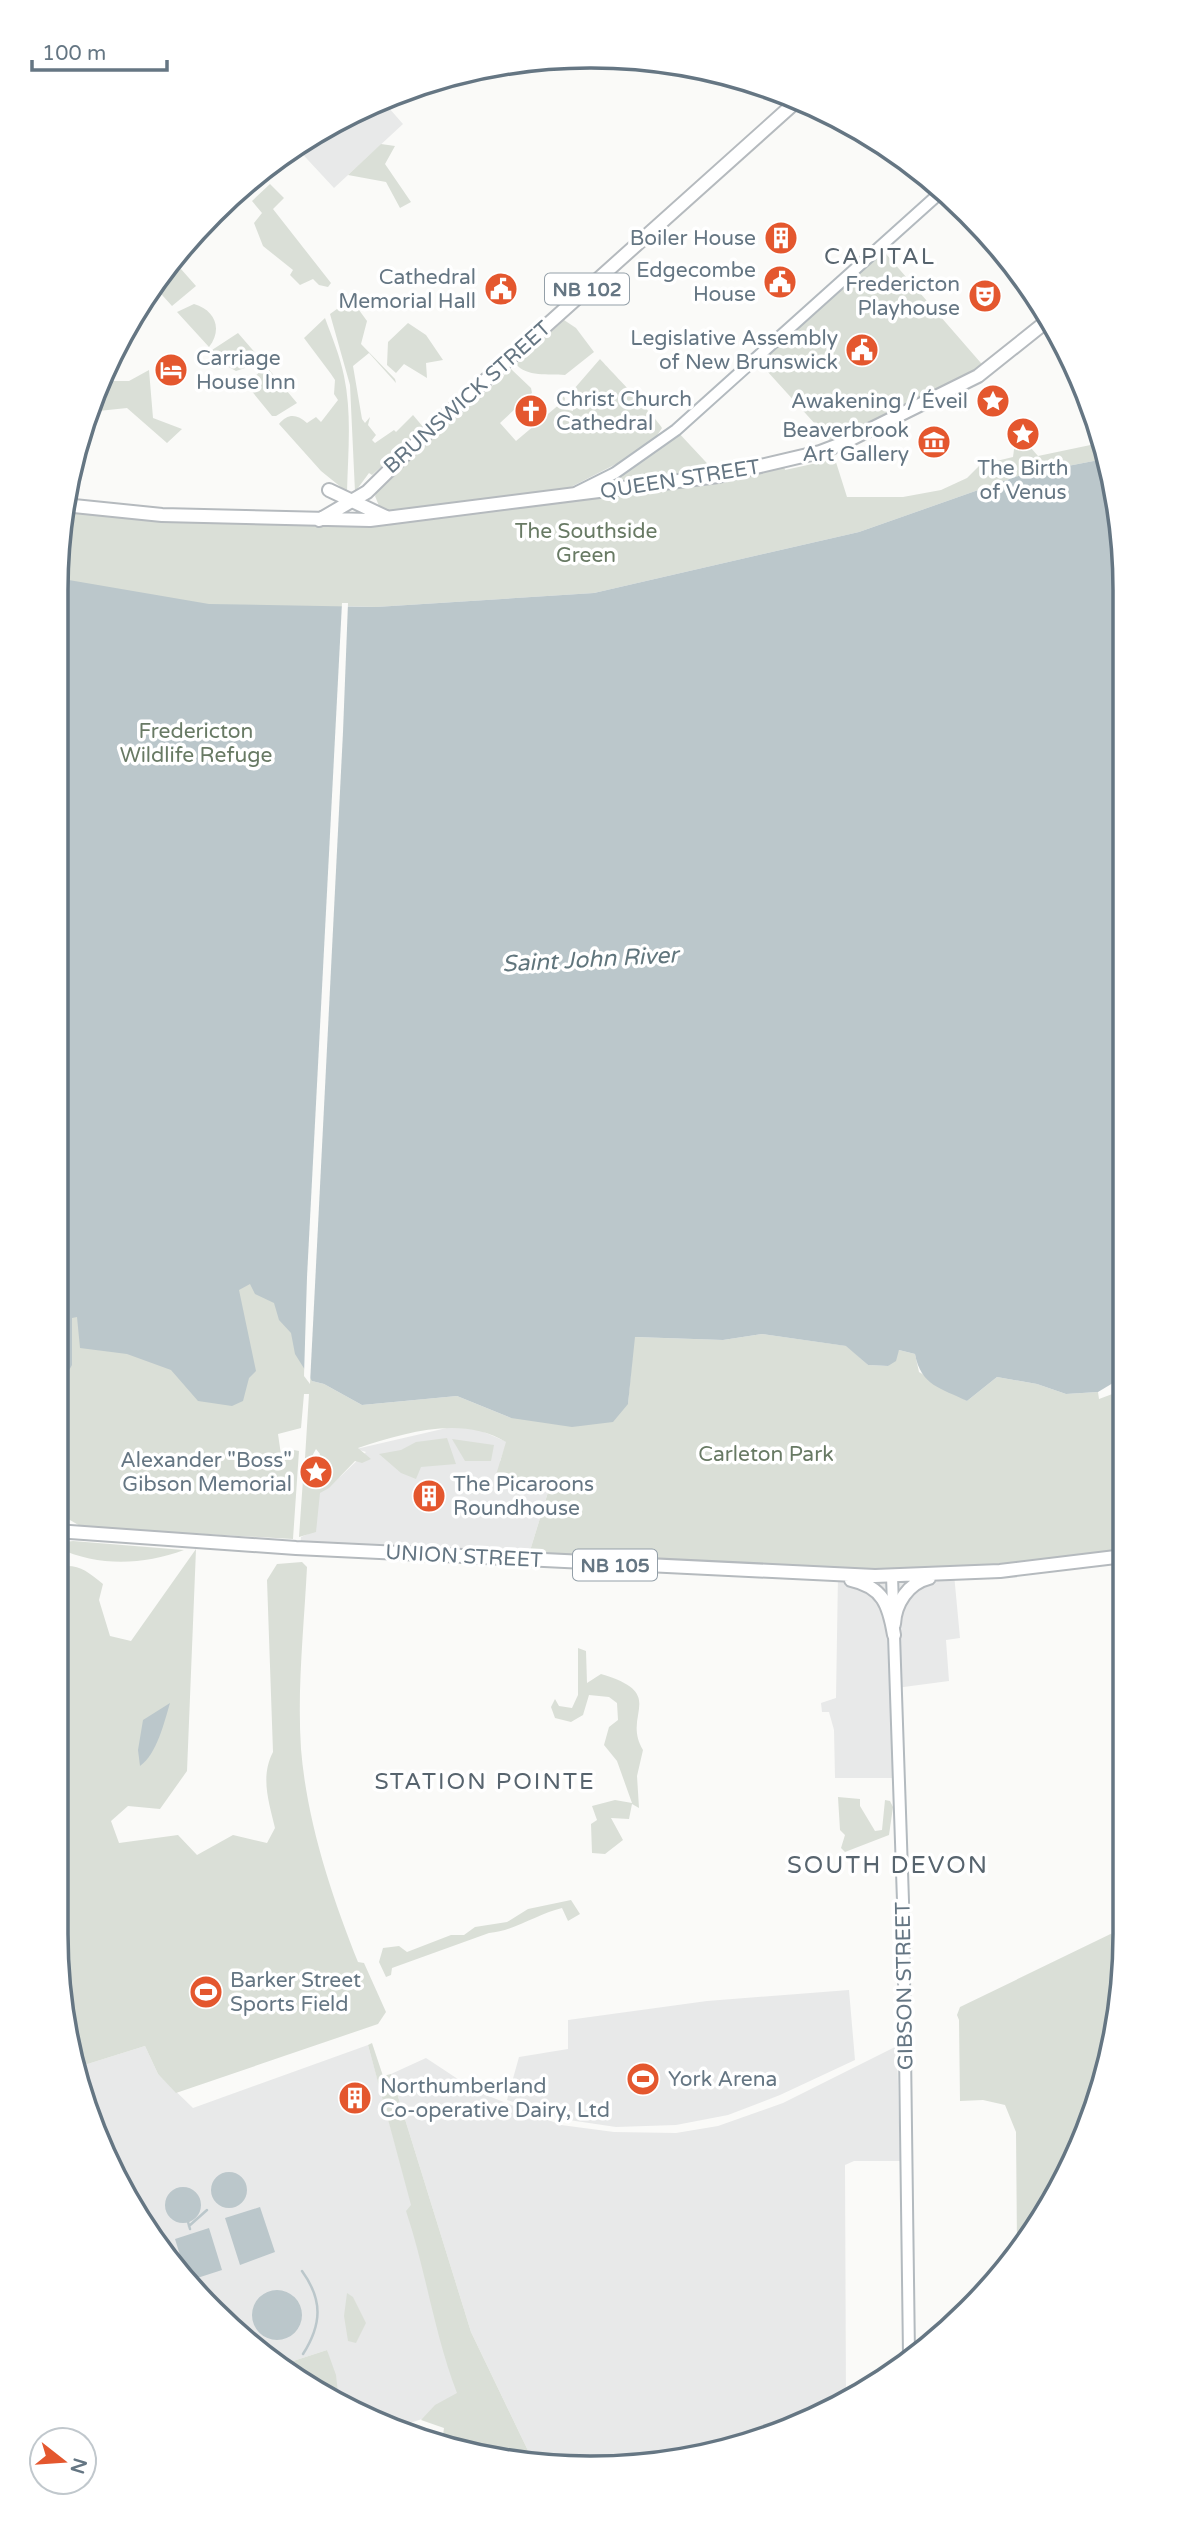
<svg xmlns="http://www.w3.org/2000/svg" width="1181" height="2524" font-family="'Varela Round',sans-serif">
	<rect width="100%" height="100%" fill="#fafaf8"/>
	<path fill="#e8e9e9" d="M381 99 403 124 334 188 295 146Z
		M451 1427 477 1429 507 1442 500 1461 549 1489 529 1554 300 1549 301 1537 308 1534 315 1493 341 1476 366 1452 356 1449Z
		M838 1574H954L960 1638 946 1640 949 1681 896 1688 898 1778H835L834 1730 829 1712H822L821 1703 836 1698Z
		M849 1990 855 2060 780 2095 728 2115 676 2125 616 2127 562 2119 507 2100 519 2057 568 2049V2020L707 2001Z
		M368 2045 434 2286 473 2402 401 2426 339 2402 327 2350 284 2364 188 2286 127 2200 87 2112 78 2067 145 2046 158 2074 193 2108Z
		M897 2046 900 2161H854L845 2165 846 2402 762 2440 661 2463 532 2459 471 2332 391 2074 426 2058 476 2091 561 2125 614 2132 676 2133 718 2126 783 2103Z"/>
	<path fill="#dadfd7" d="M381 144 395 146 385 164 411 202 400 208 386 182 348 175Z
		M270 184 284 198 273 209 331 283 328 287 319 285 313 279 300 285 290 275 293 270 263 246 254 223 262 213 252 201Z
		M880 247 987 370 836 447 756 359Z
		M173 260 196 286 172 306 153 285Z
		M355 296 360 298 359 310 367 321 361 344 395 379 396 383 369 353 353 366 362 419 365 423 370 417 368 425 376 435 372 440 375 443 394 430 396 432 413 415 424 428 372 475 369 473 355 492 350 385 330 314Z
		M194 304C215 310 223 329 209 347L177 312Z
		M325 318C332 337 340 356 344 376 352 414 348 453 347 492L321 471 279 424C288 413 297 414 307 423L316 417 321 422 338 400 334 394 335 380 331 374 304 338Z
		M564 320 576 328 594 352 565 375C549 374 526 377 516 364Z
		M408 323 426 335 443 360 426 363 427 378 404 364 396 373 387 365 388 342Z
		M238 333 258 356 245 368 236 371 225 365 212 350Z
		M600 359C610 370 660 422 662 428L656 437 618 463 571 487 546 493 402 511 387 510 379 506 375 496 380 485 511 369 531 388 532 393 500 423 516 441 561 403 557 397 558 392 565 398 564 409 573 411 574 389Z
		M266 366 297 403 276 416H272L250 389 252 379Z
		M149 370 153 418 182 429 167 443 127 408 89 412 99 381H129Z
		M676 430 718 475 783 461 785 470 835 459 847 497H903L941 490 967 478 980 465 1013 457 1015 442 1031 448 1038 456 1100 443 1104 459 1021 475 859 532 594 593 376 607 342 606 310 1263 312 1381 324 1384 362 1405 457 1396 511 1418 628 1404 634 1337 723 1340 762 1334 847 1346 868 1365 888 1366 899 1350 915 1354 919 1372 967 1401 997 1377 1037 1384 1066 1394 1098 1392 1099 1399 1123 1390V1426L1116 1444 1123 1460 1124 1545 1114 1543 1116 1557 938 1576 529 1554 549 1489 496 1475 506 1442C461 1415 405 1433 358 1448L371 1459 362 1463 355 1461 329 1488 320 1493 316 1532 299 1537 303 1479 312 1480 321 1475 323 1462 317 1461 320 1454 316 1449 311 1458H305L309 1394H304L301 1428 278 1434 282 1462 294 1450 299 1451 293 1539 82 1527 56 1512V1427L61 1419 57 1406C63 1395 72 1364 72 1352L56 1350V590L64 505 314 520 569 496Z
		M447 1438 456 1464 421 1467 416 1479 401 1473 379 1454 401 1450 416 1442Z
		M452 1439 494 1445 491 1461H465Z
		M73 1541 184 1550C143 1565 99 1567 58 1548L57 1543Z
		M196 1549 187 1771 160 1809 128 1806 111 1821 119 1843 178 1835 197 1855 233 1835 267 1843 275 1828C269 1802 260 1777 273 1752L267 1580 277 1564 302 1562 307 1567C304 1627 297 1689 301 1749 307 1822 331 1894 358 1962L364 1963 386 2012 378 2024 176 2093 158 2074 145 2046 78 2067 56 1933V1751L63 1678 56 1616V1567C78 1563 86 1570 103 1584L99 1600 110 1636 131 1641Z
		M578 1648 586 1651 587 1683 601 1674C669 1694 621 1714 643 1750L637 1776 639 1808 632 1804 629 1819 611 1818 623 1840 605 1854 592 1853 591 1824 597 1820 592 1806 615 1800 632 1803 617 1761 604 1745 609 1727 618 1720 617 1703 609 1697 589 1695 583 1715 571 1722 555 1718 551 1707 555 1699 559 1706 572 1708 578 1695Z
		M838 1797 860 1799V1806L875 1831 882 1830 885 1800 890 1801 893 1807 889 1835 845 1852 841 1848 845 1835 840 1830Z
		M571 1900 580 1914 568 1921 562 1908C537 1914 514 1931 489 1933L392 1968 391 1975 386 1977 379 1962 383 1948 399 1946 407 1952 451 1935H464L475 1927 507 1922 528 1909Z
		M1125 1927 1115 2038 1084 2138 1017 2246 1016 2132 1005 2105 983 2100 960 2101 959 2020 957 2015 960 2007Z
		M372 2043 383 2076 391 2074 471 2332 532 2459 487 2458 442 2441 444 2428 421 2420 435 2405 457 2393C434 2333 426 2271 406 2211L411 2205 368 2045Z
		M347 2293 353 2297 366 2323 356 2343 348 2341 344 2316Z
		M327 2350 336 2375 339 2402 324 2397 284 2364Z"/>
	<path fill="#bbc7cb" d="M1104 459 1120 520 1123 1377 1098 1392 1066 1394 1037 1384 997 1377 967 1401C941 1388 921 1386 915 1354L899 1350 896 1361 888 1366 868 1365 846 1346 762 1334 723 1340 635 1337 628 1404 613 1422 572 1427 511 1418 457 1396 362 1405 324 1384 312 1381 295 1354 291 1333 279 1320 274 1303 255 1294 250 1284 239 1290 256 1371 249 1378 243 1401 232 1406 198 1401 171 1370 127 1354 80 1348 77 1317 72 1318V1365L63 1381 62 1396 57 1406 61 1419 56 1427 57 578 209 604 376 607 594 593 859 532 1021 475Z
		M56 1616 63 1678 56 1751Z
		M170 1703C164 1723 157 1754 140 1766L138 1750 143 1720Z
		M211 2190a18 18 0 1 1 36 0a18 18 0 1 1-36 0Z
		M165 2205a18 18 0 1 1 36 0a18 18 0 1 1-36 0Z
		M260 2207 275 2252 240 2265 225 2218Z
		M209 2228 222 2270 188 2281 175 2239Z
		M252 2315a25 25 0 1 1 50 0a25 25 0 1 1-50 0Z"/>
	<path fill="#fafaf8" d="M342 603H348L343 732 310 1384 304 1376 307 1277Z"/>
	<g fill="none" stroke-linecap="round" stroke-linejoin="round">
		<path stroke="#bbc7cb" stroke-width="2.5" d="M188 2222 190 2229
			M189 2226 207 2210
			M302 2271C323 2300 322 2324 303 2354"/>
		<defs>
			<path id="secondary" d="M577 492 615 473 676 430 941 192
				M892 1576 903 1901 909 2355"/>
			<path id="primary" d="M329 490 386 517
				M64 505 162 515 370 520 718 476 820 452 841 444 978 376 1047 321
				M319 520 367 492 431 429 799 99
				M56 1531 296 1548 875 1576 1000 1571 1124 1556
				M851 1580C883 1587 889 1605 894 1635
				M894 1624C895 1604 908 1583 929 1578"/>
		</defs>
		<use href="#secondary" stroke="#b3babf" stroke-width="14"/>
		<use href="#primary" stroke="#b5babe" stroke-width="16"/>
		<use href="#secondary" stroke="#fff" stroke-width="10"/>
		<use href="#primary" stroke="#fff" stroke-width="12"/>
	</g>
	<defs>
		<symbol id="building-disc" viewBox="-11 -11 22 22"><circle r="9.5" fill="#e4572e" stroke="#fff"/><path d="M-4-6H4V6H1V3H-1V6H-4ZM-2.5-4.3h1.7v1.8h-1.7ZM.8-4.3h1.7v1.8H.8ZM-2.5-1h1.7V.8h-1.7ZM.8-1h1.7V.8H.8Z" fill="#fff"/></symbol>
		<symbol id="civic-disc" viewBox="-11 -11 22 22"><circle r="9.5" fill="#e4572e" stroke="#fff"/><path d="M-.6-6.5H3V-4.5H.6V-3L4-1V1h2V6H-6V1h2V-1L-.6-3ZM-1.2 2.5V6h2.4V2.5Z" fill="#fff"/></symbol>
		<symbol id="theatre-disc" viewBox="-11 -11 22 22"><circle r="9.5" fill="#e4572e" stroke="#fff"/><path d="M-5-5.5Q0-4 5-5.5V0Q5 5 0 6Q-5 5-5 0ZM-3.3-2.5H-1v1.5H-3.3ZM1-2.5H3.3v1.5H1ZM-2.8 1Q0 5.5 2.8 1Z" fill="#fff"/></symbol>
		<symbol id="hotel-disc" viewBox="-11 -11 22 22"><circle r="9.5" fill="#e4572e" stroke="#fff"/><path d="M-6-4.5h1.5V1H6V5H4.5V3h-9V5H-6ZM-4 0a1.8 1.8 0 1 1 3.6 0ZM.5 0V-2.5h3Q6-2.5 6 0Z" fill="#fff"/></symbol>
		<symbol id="sight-disc" viewBox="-11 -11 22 22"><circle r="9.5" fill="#e4572e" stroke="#fff"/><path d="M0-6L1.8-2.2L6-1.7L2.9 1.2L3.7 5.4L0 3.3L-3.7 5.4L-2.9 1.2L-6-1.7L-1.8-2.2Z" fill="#fff"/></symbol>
		<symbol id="church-disc" viewBox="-11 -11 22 22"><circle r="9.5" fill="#e4572e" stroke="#fff"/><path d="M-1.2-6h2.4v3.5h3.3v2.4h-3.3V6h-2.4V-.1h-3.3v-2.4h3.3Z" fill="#fff"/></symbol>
		<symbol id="museum-disc" viewBox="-11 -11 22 22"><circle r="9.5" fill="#e4572e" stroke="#fff"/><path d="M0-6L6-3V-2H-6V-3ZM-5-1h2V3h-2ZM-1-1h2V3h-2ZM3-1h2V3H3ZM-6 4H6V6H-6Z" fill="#fff"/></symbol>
		<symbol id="stadium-disc" viewBox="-11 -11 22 22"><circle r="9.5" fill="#e4572e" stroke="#fff"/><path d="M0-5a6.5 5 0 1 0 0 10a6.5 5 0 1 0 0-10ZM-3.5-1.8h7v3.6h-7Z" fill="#fff"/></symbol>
	</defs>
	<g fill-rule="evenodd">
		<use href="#building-disc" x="762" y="219" width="38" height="38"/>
		<use href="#civic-disc" x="761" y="263" width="38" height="38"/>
		<use href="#civic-disc" x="482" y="270" width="38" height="38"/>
		<use href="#theatre-disc" x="966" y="277" width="38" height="38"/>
		<use href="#civic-disc" x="843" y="331" width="38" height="38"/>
		<use href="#hotel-disc" x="152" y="351" width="38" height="38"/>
		<use href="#sight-disc" x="974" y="382" width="38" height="38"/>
		<use href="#church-disc" x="512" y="392" width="38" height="38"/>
		<use href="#sight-disc" x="1004" y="415" width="38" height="38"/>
		<use href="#museum-disc" x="915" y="423" width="38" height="38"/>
		<use href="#sight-disc" x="297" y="1453" width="38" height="38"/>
		<use href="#building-disc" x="410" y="1477" width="38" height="38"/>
		<use href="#stadium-disc" x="187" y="1973" width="38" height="38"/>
		<use href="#stadium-disc" x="624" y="2060" width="38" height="38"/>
		<use href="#building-disc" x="336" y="2079" width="38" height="38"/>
	</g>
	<g text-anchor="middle" stroke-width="7" stroke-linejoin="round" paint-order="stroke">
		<g fill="#fff" stroke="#939fa8" stroke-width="2">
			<rect x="545" y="273.5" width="84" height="31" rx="5"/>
			<rect x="573" y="1549.5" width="84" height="31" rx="5"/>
		</g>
		<g font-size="19" font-weight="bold" fill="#657683">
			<text x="587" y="296">NB 102</text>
			<text x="615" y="1572">NB 105</text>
		</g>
		<g font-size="21" fill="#657683" stroke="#fff" text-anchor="end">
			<text x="756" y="245">Boiler House</text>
			<text x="756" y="277">Edgecombe<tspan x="756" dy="24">House</tspan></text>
			<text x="476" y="284">Cathedral<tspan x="476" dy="24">Memorial Hall</tspan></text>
			<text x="960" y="291">Fredericton<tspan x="960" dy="24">Playhouse</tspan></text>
			<text x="838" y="345">Legislative Assembly<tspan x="838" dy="24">of New Brunswick</tspan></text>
			<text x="196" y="365" text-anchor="start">Carriage<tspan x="196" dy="24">House Inn</tspan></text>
			<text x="556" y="406" text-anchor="start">Christ Church<tspan x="556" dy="24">Cathedral</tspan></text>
			<text x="968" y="408">Awakening / Éveil</text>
			<text x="909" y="437">Beaverbrook<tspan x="909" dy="24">Art Gallery</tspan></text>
			<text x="1023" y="475" text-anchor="middle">The Birth<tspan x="1023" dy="24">of Venus</tspan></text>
			<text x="292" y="1467">Alexander "Boss"<tspan x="292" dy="24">Gibson Memorial</tspan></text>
			<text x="453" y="1491" text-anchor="start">The Picaroons<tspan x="453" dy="24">Roundhouse</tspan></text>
			<text x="230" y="1987" text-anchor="start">Barker Street<tspan x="230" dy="24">Sports Field</tspan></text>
			<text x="668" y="2086" text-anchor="start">York Arena</text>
			<text x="380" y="2093" text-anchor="start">Northumberland<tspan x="380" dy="24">Co-operative Dairy, Ltd</tspan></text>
		</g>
		<g font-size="21" fill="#657683" stroke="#fff">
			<text transform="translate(467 397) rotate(-42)" y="7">BRUNSWICK STREET</text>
			<text transform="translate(680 479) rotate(-9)" y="7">QUEEN STREET</text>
			<text transform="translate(464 1556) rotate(3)" y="7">UNION STREET</text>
			<text transform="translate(904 1986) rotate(-91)" y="7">GIBSON STREET</text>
		</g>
		<g font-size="21" fill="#687a64" stroke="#fff">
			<text x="586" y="538">The Southside<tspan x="586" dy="24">Green</tspan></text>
			<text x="196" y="738">Fredericton<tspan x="196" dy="24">Wildlife Refuge</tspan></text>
			<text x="766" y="1461">Carleton Park</text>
		</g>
		<g font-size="23" letter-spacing="2" fill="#57646e" stroke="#fff">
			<text x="880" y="264">CAPITAL</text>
			<text x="485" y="1789">STATION POINTE</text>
		</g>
		<g font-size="23" font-style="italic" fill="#60757c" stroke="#fff">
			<text transform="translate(590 959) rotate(-3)" y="8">Saint John River</text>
		</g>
		<g font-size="24" letter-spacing="2" fill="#57646e" stroke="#fff">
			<text x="888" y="1873">SOUTH DEVON</text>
		</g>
	</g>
	<path d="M0 0H1181V2524H0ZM590 68H591A522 522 0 0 1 1113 590V1934A522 522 0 0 1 591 2456H590A522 522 0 0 1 68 1934V590A522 522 0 0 1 590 68Z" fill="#fff" fill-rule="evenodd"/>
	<path fill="none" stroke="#657683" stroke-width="3.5" d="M590 68H591A522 522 0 0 1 1113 590V1934A522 522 0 0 1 591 2456H590A522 522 0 0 1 68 1934V590A522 522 0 0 1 590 68Z"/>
	<g transform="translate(63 2461) rotate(107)"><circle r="33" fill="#ffffff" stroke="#c1c8cd" stroke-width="2"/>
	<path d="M0-5L12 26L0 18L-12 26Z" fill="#e4572e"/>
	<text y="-10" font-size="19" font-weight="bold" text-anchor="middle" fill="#657683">N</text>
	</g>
	<path d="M32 60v10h135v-10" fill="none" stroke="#657683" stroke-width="3.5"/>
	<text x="42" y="60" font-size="21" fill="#657683" stroke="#ffffff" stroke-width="5" paint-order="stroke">100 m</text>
</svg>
